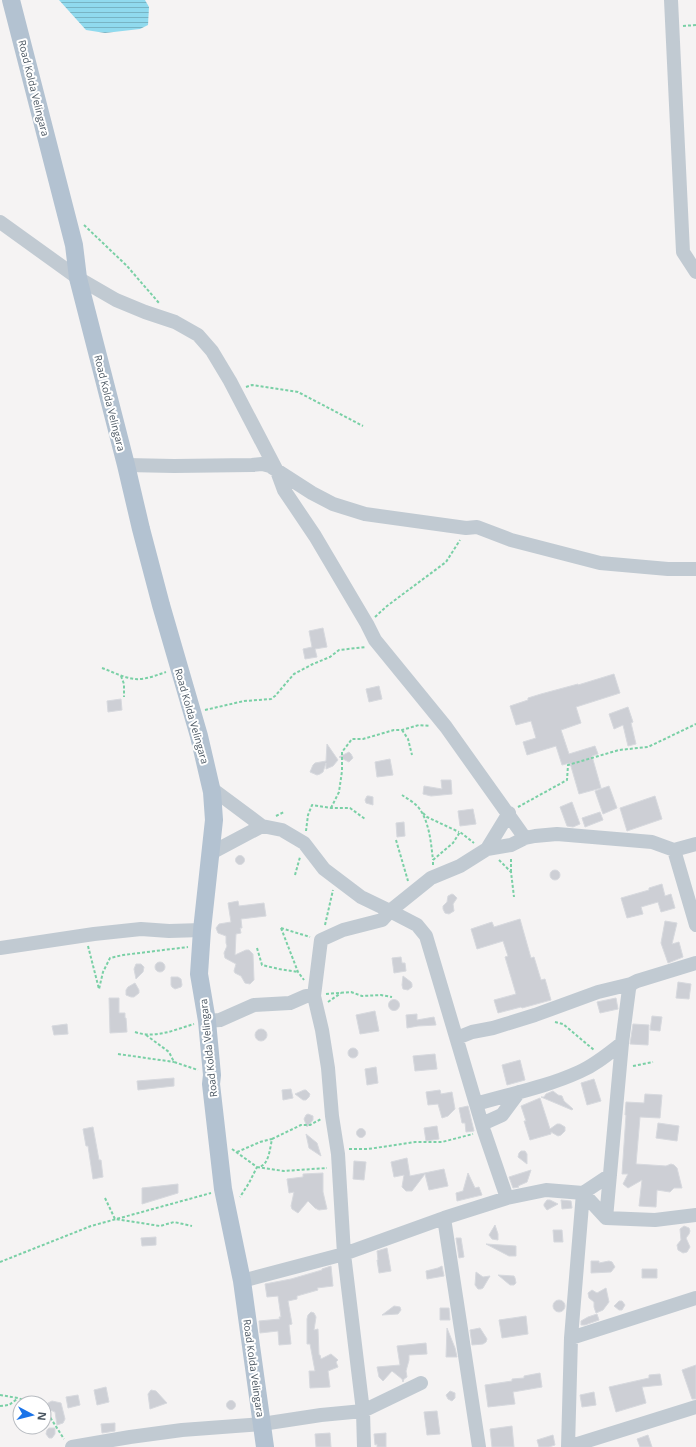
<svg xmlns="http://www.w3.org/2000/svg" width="696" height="1447" font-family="'Open Sans',sans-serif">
	<defs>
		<pattern id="water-rules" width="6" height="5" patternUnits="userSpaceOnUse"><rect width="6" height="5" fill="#90daee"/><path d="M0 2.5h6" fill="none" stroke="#78b4c4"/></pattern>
	</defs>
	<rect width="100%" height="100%" fill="#f5f3f3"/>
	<path fill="url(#water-rules)" d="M59 0H145L149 7 148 25 140 29 105 33 86 30Z"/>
	<path fill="#cdcfd5" stroke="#d7d9de" d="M323 628 327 647 315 649 317 657 305 659 303 649 312 647 309 631Z
		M614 674 620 693 576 707 581 723 561 730 569 754 595 746 598 754 592 756 601 788 579 794 570 763 562 765 556 746 527 755 523 742 536 738 531 721 516 725 510 706 528 700V698L541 694 578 684V685Z
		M379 686 382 699 369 702 366 689Z
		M121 699 122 710 108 712 107 701Z
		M628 707 633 722 631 723 636 744 628 746 623 725 614 729 609 714Z
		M327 744 338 760 333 766 326 769V763L323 772 320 774 317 775 310 772 313 765 315 763 326 761Z
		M349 752 351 754 353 758 349 762 339 757Z
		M390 759 393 775 377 777 375 762Z
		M441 780H451L452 794 431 796 423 794 424 786 442 789Z
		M609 786 617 808 603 814 595 791Z
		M367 796H369L373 797V805L366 803 365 800Z
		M655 796 662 819 627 831 620 808Z
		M572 802 580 824 573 827 567 826 560 807Z
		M473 809 476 824 460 826 458 811Z
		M600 812 603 820 585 827 582 818Z
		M404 822 405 836 397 837 396 823Z
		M235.5 860a4.5 4.5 0 1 1 9 0a4.5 4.5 0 1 1-9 0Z
		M550 875a5 5 0 1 1 10 0a5 5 0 1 1-10 0Z
		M662 884 665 896 671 894 675 908 661 912 658 902 641 907 643 914 627 918 621 898 649 890V888Z
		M452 894 454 895 457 898 453 904 454 911 449 914 445 913 443 909V906L447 902 448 896Z
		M238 901 239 906 264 903 266 916 241 919 242 928H240L241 933 236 934 235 955 246 950H249L253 954 254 980 250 984 245 983 241 976 235 973 234 971 236 964 225 958 224 953 227 946 226 943V936L218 933 216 928 219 924 231 922 228 903Z
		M520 919 531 958 534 957 541 980 545 979 551 1000 522 1008 521 1007 498 1013 494 1000 516 994 505 957 508 956 503 941 477 949 471 929 492 922 494 927Z
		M665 921 677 923 672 944 679 942 683 957 668 963 661 943Z
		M401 957 402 963H405L406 971 394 973 392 958Z
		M155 967a5 5 0 1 1 10 0a5 5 0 1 1-10 0Z
		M136 964H141L144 967 143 972 136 979 134 969Z
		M403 976 411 982 412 984V987L408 990 403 989 402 985Z
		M171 977H178L181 979 182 985 181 987 175 989 172 987 171 985Z
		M678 982 691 984 689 999 676 998Z
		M135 983 139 990V993L134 997H131L126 995V990L128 987Z
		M109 998H119V1013H125V1018H126L127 1032 110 1033Z
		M616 998 618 1009 600 1013 597 1002Z
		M388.5 1005a5.5 5.5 0 1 1 11 0a5.5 5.5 0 1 1-11 0Z
		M375 1011 379 1031 360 1034 356 1015Z
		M417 1014V1020L434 1017 436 1025 418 1026 407 1028 406 1015Z
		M652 1016 662 1017 660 1031 650 1030Z
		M67 1024 68 1034 54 1035 52 1026Z
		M633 1024 649 1025 648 1045 630 1044Z
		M255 1035a6 6 0 1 1 12 0a6 6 0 1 1-12 0Z
		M348 1053a5 5 0 1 1 10 0a5 5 0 1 1-10 0Z
		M435 1054 437 1069 415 1071 413 1056Z
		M520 1060 525 1080 507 1085 502 1065Z
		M376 1067 378 1083 367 1085 365 1069Z
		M174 1078V1086L138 1090 137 1081Z
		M594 1079 601 1101 587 1105 581 1083Z
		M291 1089 293 1098 283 1100 282 1090Z
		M304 1090H306L310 1094 309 1097 306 1100H303L295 1094Z
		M440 1090 441 1094 452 1092 455 1109 448 1116 442 1118 438 1104 428 1105 426 1092Z
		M553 1091 558 1095 562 1096 564 1101 573 1109 572 1110 541 1097H544L546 1094Z
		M645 1094 662 1095 660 1118 640 1117 636 1164 666 1166 671 1164 674 1165 677 1168 682 1188H674L670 1192 657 1190 656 1207 639 1206 642 1180 628 1188 623 1184 628 1174H622L626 1115H625L626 1102 644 1103Z
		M540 1098 550 1129 557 1124H560L565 1127V1131L561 1135 558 1136 551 1132V1134L530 1140 524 1121H526L521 1106Z
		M468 1106 474 1131 466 1132 465 1123H462L459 1108Z
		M308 1114 313 1116V1120L307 1127 304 1119 306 1115Z
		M658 1123 679 1126 677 1141 656 1138Z
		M437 1126 439 1139 426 1141 424 1128Z
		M93 1127 99 1160H101L103 1177 93 1179 88 1146H86L83 1129Z
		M356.5 1133a4.5 4.5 0 1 1 9 0a4.5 4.5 0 1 1-9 0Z
		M306 1134 317 1143 321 1156 309 1148Z
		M521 1151H525L527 1154V1164L518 1157 519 1153Z
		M407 1158 410 1176 444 1169 448 1186 429 1190 425 1174 412 1191H406L402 1187 404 1175 394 1177 391 1162Z
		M354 1161 366 1162 364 1180 353 1179Z
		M531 1170 527 1182 518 1186 519 1187 513 1188 509 1177Z
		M323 1173V1192L327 1209 319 1210 315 1208 308 1201 298 1213 292 1209 291 1206 294 1192 289 1193 287 1179 303 1177V1174Z
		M468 1173 475 1188 479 1187 482 1195 457 1201 456 1193 463 1191Z
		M178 1184V1193L142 1204V1188Z
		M547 1200H550L558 1204 547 1210 544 1206V1204Z
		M561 1200 571 1201 572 1208 562 1209Z
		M495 1225 498 1234V1240L492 1239 489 1235Z
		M684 1226 689 1228 690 1231 689 1234 686 1238 690 1247 687 1252 683 1253 678 1250 677 1245 681 1240 680 1229Z
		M553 1230H562L563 1242H554Z
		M156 1237V1245L142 1246 141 1238Z
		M456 1238H461L464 1257 459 1258Z
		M486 1244 516 1246V1256H509Z
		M387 1248 391 1271 379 1273 377 1260H378L377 1251Z
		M591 1261H599V1263L609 1261 612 1262 615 1267 611 1272 591 1273Z
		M331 1266 333 1286 317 1288 318 1290 297 1296V1299L288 1301 292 1324 289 1325 291 1344 279 1345 278 1331 260 1333 259 1321 280 1319 279 1317H281L278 1296 267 1297 265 1284 291 1279 322 1270V1269Z
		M442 1266 444 1276 427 1279 426 1271 438 1268Z
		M642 1269H657V1278H642Z
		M476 1272 483 1277 490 1276 483 1288 481 1289H478L475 1285Z
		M498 1275 514 1276 515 1278 516 1283 514 1285H510Z
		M606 1288 609 1302 603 1310 596 1313 594 1307V1302L589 1298 588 1293 592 1290 597 1293Z
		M553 1306a6 6 0 1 1 12 0a6 6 0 1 1-12 0Z
		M619 1301H622L625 1305 622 1310H619L614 1306Z
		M394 1306 400 1307 401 1310 398 1314 382 1315Z
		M440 1308H449L450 1320H440Z
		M311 1312 314 1313 316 1317 314 1330 318 1329 319 1355H320L321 1359 331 1354 338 1360 336 1362 338 1367 328 1371 330 1387 310 1388 309 1371H315L310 1344H307V1319L308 1315Z
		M597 1314 599 1320 585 1325H581V1321L588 1317Z
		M526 1316 528 1334 502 1338 499 1320Z
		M447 1328 455 1348 457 1357H446Z
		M480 1328 487 1339 486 1342 483 1344 472 1345 470 1330Z
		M426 1343 427 1354 409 1355V1360L406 1371 407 1377 404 1379 403 1382 402 1379 392 1371 383 1381 379 1377 377 1367 400 1365 397 1346Z
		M696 1365V1399H692L682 1370Z
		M540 1373 542 1387 513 1392 515 1404 488 1407 485 1385 512 1381V1379L524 1378V1376Z
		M660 1374 662 1385 642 1387 646 1403 616 1412 609 1387 649 1378V1375Z
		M106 1387 109 1402 97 1405 94 1390Z
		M151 1390 156 1391 167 1403 150 1409 148 1394Z
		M450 1391 455 1393V1398L452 1401 448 1399 446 1395Z
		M594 1392 596 1405 582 1407 580 1395Z
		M78 1395 80 1405 68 1408 66 1397Z
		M226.5 1405a4.5 4.5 0 1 1 9 0a4.5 4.5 0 1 1-9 0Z
		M52 1401 61 1403 65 1419 63 1423 57 1425 55 1412 48 1409V1403Z
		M437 1411 440 1434 427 1435 424 1412Z
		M115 1423V1431L102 1433 101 1424Z
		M512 1426 514 1447H492L490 1429Z
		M49 1428H55V1434L52 1438H49L46 1434 47 1430Z
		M330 1433 331 1447H316L315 1434Z
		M386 1433V1447H377V1444L375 1445 374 1434Z
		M553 1435 555 1445 549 1447H539L537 1440Z
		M648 1435 652 1447H640L637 1439Z"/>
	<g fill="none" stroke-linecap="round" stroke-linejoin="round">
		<path stroke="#7ad0a6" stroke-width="2" stroke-dasharray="3 2" stroke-linecap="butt" d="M683 26 696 25
			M84 225 127 266 159 303
			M246 387 252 385 298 392 363 426
			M375 617 387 606 446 562 460 540
			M102 668C113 672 124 678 135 679 145 680 157 675 166 672
			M121 676 124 684V697
			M205 710 244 701 271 699 275 696 294 674 313 664 330 657 339 650 366 647
			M402 730 408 739 412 755
			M402 795C408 799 417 804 421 811 430 826 431 844 433 860
			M518 807 567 780 568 765 619 750 648 747 696 724
			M331 808 339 792 342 771V752L352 739H363L394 730H402L419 725 430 726
			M423 813 427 817 459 832
			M276 816 284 812
			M306 831 308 815 312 805 331 808H350L365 819
			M396 840 408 881
			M499 860 511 872 514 897
			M433 865V860L453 843 460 832 474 843
			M511 872V857
			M295 875 300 857
			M325 925 333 890
			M281 928 298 972 304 980
			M281 928 310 937
			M88 946 99 989 103 972 110 958 123 955 188 947
			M257 948 262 965 279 969 298 972
			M326 994 351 992 362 996 381 995 392 997
			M328 1002 341 993
			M555 1022 563 1024 594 1050
			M135 1032C155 1039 174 1030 194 1024
			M146 1035 169 1052 174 1062 198 1070
			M118 1054 174 1062
			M633 1066 653 1062
			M272 1139 301 1125H310L321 1119
			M232 1149 257 1167 249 1183 240 1197
			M349 1149H368L415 1142H442L473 1134
			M237 1152 260 1142 272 1139C270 1148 269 1165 259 1167
			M257 1167 284 1171 327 1168
			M105 1198 115 1219 160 1226 174 1222 192 1226
			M0 1262 91 1226 211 1193
			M0 1395 18 1398 32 1403
			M0 1406 9 1405 17 1399
			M44 1410 48 1414 64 1439"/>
		<path stroke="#c1cad2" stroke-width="14" d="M671 0 683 252 696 272
			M0 222 78 278 116 300 145 312 175 322 198 335 212 351 230 381 277 471 284 490 315 536 367 624 375 640 446 727 525 838
			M126 465 174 466 252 465 262 464 270 466 312 493 333 504 365 514 466 528 477 527 511 540 600 563 668 569H696
			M211 788 262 826
			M696 844 674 850 696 925
			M487 849 509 813
			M211 853 262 826 282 830 304 843 324 869 361 897 390 911 431 878 460 866 487 849 511 845 525 838 535 836 557 834 652 842 674 850
			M0 948 94 934 141 929 169 931 202 930
			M207 1021 220 1020 254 1005 290 1003 306 996H314
			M457 1038 472 1032 493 1028 535 1015 598 992 631 984
			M476 1104C510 1094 546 1087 579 1072 595 1065 608 1054 622 1043L629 989 631 984 637 981 696 963
			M482 1124 502 1115 519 1092
			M444 1218 479 1447
			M606 1218 622 1043
			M242 1281 344 1254 444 1218 507 1198 546 1190 583 1193 606 1218 655 1220 696 1215
			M571 1338 696 1298
			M72 1447 130 1437 182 1430 262 1424 321 1415 363 1411 421 1383
			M364 1447 363 1411 344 1254 338 1154 332 1116 328 1068 322 1030 314 996 321 940 343 930 382 920 390 911 417 925 426 936 484 1131 507 1198
			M568 1447 571 1338 583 1193 610 1175
			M568 1447 696 1407"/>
		<path stroke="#b3c2d1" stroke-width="18" d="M11 0 74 245 78 278 126 465 141 529 161 605 199 736 212 792 214 820 202 930 199 974 207 1021 212 1075 211 1084 223 1189 242 1281 265 1447"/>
	</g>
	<g text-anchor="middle" stroke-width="4" stroke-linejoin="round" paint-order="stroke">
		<g font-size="10" fill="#4a5661" stroke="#fff">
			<text transform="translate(34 88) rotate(76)" y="4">Road Kolda Velingara</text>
			<text transform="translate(110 403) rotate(76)" y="4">Road Kolda Velingara</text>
			<text transform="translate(192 716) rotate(74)" y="4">Road Kolda Velingara</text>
			<text transform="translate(208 1048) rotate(-96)" y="4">Road Kolda Velingara</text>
			<text transform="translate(254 1368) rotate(82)" y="4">Road Kolda Velingara</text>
		</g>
	</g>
	<g transform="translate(32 1415) rotate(97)"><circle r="19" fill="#ffffff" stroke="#b7bbc0"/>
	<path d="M0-3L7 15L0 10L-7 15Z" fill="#1a73e8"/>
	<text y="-6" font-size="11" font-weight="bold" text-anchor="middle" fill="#4a5661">N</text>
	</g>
</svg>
